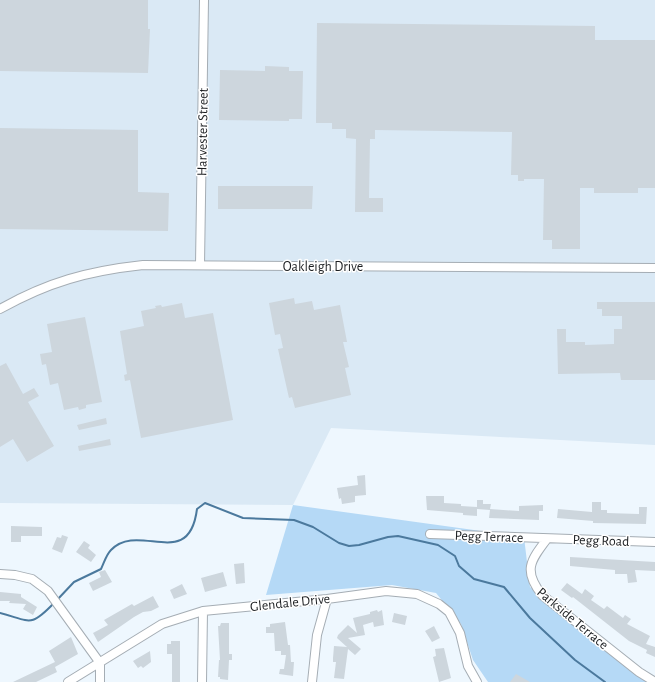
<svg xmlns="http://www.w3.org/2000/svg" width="655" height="682" font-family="'Alegreya Sans',sans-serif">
	<rect width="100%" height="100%" fill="#eef7fe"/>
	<path fill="#dae9f5" d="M0 0H655V445L331 428 293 505 0 503Z"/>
	<path fill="#b5d9f6" d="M293 505 524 537 530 587 654 682H488L473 660 461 624 436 593 392 585 266 595Z"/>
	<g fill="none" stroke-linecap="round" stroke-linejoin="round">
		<path stroke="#4b799d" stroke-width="2" d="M57 600 74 582 101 569C104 563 106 555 111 550 139 521 189 572 197 509L205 503 243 518 294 520 313 527 339 543 349 546 359 545 388 537 398 536 438 545 455 556 459 566 474 579 504 587 530 618 575 660 605 682
			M0 613C31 621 30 628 54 603"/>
	</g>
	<path fill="#cdd6dd" d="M0 0H148V29H150L148 73 0 71Z
		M317 23 595 26V40H655V188H638V193H594V188H580V249H552V240H543L544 179H524V181H518V175H511L512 132 375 130V139H370L369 198H383V212H355L356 139 346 138V129H332V123H316Z
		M265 66 289 67V71H303L302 119H289V121L219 120 220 70 265 71Z
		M0 128 138 130V192L169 193 168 231 0 229Z
		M218 186H313L312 209H218Z
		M294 298 295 304 312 301 314 310 340 305 347 342H343L349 367 345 368 351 395 295 408 292 397 289 398 278 349 283 348 280 334 275 335 269 303Z
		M597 302H655V380H621L620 373 558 374 557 329H566V342H585V345L614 344V329H622V316H602V309H597Z
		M182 303 185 318 213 313 233 420 141 438 130 380 125 381 124 375 127 374 120 331 144 326 141 311 156 308 155 306 161 305 162 307Z
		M85 317 102 402 86 405V408L79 410 78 407 64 410 58 383 50 385 46 364 42 365 40 354 52 352 47 324Z
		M6 363 23 394 34 388 39 396 28 402 54 446 27 462 13 439 0 447V366Z
		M106 418 107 424 79 430 77 425Z
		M110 439 111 445 79 451 78 446Z
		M365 475 366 495 355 496V502L342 504 341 498 339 499 337 488 358 485 357 476Z
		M426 496H444V503L461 504V506L477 507V500H483V504H491L490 509 519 511V506L543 505V511H539V520L489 518 490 510 477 509V516L463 515V513L427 510Z
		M592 502H601V510H607V513L639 514V507H647L646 524 593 523V521L557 518 558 509 592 512Z
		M11 526 42 527V536H21V542H11Z
		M62 535 68 537 62 553 52 549 57 537 61 538Z
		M84 541 90 545 88 548 96 555 91 562 76 552Z
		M570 557 655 562V571L635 570 637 582 628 583 627 574H615V570L570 566Z
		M244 563 245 583 236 584 234 564Z
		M105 570 112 582 93 591 89 583 101 577 99 572Z
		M223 572 227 586 205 592 201 578Z
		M567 583 582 594 585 589 594 596 591 600 604 609 607 606 623 618 625 615 631 619 627 624 650 636 646 644 655 647V657L646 653 647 650 629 641 573 597 572 598 561 590Z
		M182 584 187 594 174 599 170 590Z
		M0 592 21 594V597L37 607 33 615 23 609 26 604 9 603 10 601H0Z
		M153 596 159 607 151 611 143 612 134 617 98 642 93 633 108 625 104 620 132 604 134 606Z
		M377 610 378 612 382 610 384 625 374 627 373 622 363 625 365 635 348 638 361 649 355 655 348 649 344 679 334 678 336 662H333V658L334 646 347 647 337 638 338 635 348 625 357 633 353 618 370 614V612Z
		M394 613 407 616 405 625 392 622Z
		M285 622 288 645H290L291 662H294L293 676 279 674 280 669H284L286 655H281V651H275L274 633H266V627H270V624Z
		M221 623H229V654H232V660H229L228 680 220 679V677H218L219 660H220L218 626H220Z
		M434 626 440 638 432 642 425 631Z
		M71 637 78 654 55 667 57 672 36 682H13L55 662 49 651Z
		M171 641H180V682H172V654H167V644H171Z
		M444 648 451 678 439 682 433 657 436 656 435 649Z
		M150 651 151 662 143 668 141 666 138 668 133 661Z
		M516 674 530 682H510Z"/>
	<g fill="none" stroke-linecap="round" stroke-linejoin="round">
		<defs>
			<path id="street" d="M200 265 204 0
				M0 309C48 282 88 271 143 265L655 268
				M430 534 655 542
				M547 539C530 561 523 571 542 595L639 672 655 682
				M0 574 15 575 32 579 48 591 100 663V682
				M68 682 162 624 203 611 327 599 386 591 417 594 439 604 449 612 460 633 468 666 477 682
				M202 682 203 611
				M312 682 317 635 327 599"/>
		</defs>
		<use href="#street" stroke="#a5adb4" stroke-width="10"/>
		<use href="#street" stroke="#fff" stroke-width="8"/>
	</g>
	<g text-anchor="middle" stroke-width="3" stroke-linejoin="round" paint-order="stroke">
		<g font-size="14" fill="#1c1f22" stroke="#fff">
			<text transform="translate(202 132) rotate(-89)" y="5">Harvester Street</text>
			<text x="323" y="271">Oakleigh Drive</text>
			<text transform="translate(489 536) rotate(2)" y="5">Pegg Terrace</text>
			<text transform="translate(601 540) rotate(2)" y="5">Pegg Road</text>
			<text transform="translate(290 602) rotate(-6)" y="5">Glendale Drive</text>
			<text transform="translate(573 618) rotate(40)" y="5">Parkside Terrace</text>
		</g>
	</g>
</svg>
